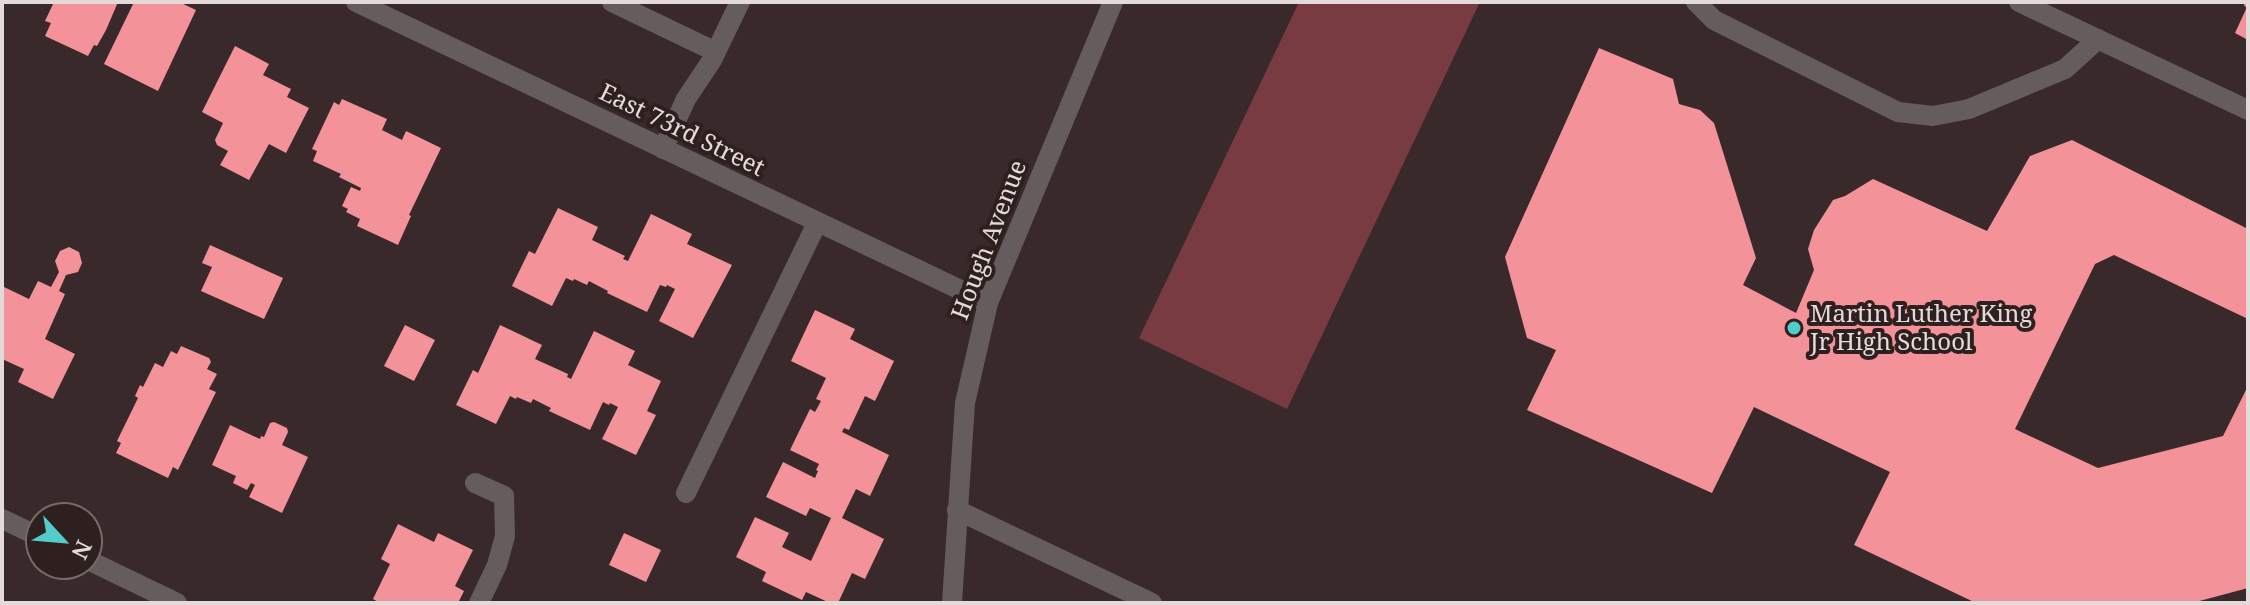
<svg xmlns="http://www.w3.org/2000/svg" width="2250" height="605" font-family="'Noto Serif',serif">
	<rect width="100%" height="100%" fill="#39292a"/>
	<path fill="#783b41" d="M1299 2H1480L1287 409 1139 338Z"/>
	<path fill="#f4929a" d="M54 2H118L106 30 97 46 94 45 88 56 45 36 51 23 45 21Z
		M134 2H179L196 10 158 91 104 64Z
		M2245 2H2248V40L2235 33 2247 7 2244 6Z
		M235 46 269 64 263 75 291 89 287 97 309 108 286 153 269 144 249 180 220 165 228 151 217 145 215 140 223 123 202 112Z
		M1599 48 1673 79 1679 104 1700 110 1714 123 1756 258 1743 285 1796 313 1814 270 1808 249 1814 230 1833 200 1845 196 1873 179 1987 231 2030 156 2072 140 2248 229V319L2114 255 2095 264 2015 429 2098 468 2223 436 2248 386V588L2192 603H1976L1854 545 1890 472 1754 407 1712 493 1527 410 1556 350 1527 338 1505 257Z
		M342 99 387 119 382 130 402 140 406 131 441 148 409 215 411 216 398 245 357 226 360 219 346 212 348 209 342 206 351 187 360 191 361 188 339 177 341 174 313 161 317 151 312 149 334 102 339 105Z
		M558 208 598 227 592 240 625 256 623 259 628 261 651 214 692 234 687 244 732 265 693 338 659 321 675 289 667 285 666 287 660 285 647 312 607 293 608 291 589 281 587 285 574 279 573 281 566 278 552 306 512 286 529 251 535 254Z
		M210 245 283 278 264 319 201 291 212 267 202 263Z
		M69 247 79 252 82 263 78 272 66 275 59 291 65 294 45 339 75 354 53 399 18 382 24 369 2 359V286L29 299 38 281 51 287 59 272 55 261 60 251Z
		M815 310 855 329 850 339 894 361 875 401 865 396 849 430 844 428 842 432 889 455 870 496 856 489 842 518 884 539 865 579 852 573 838 603H830L806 592 802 600 762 581 766 572 736 557 755 517 789 533 782 547 811 561 831 518 810 508 806 516 766 497 783 462 815 478 818 471 816 470 819 464 790 450 810 409 815 412 821 401 816 399 826 378 791 361Z
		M405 325 435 340 414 381 384 366Z
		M500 325 542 345 535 359 568 374 567 377 571 379 594 331 635 351 628 365 661 381 647 411 656 415 636 455 602 439 618 407 610 403 609 405 603 402 590 430 549 411 551 408 533 399 531 403 517 397 516 399 510 396 496 424 456 405 473 370 478 373Z
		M181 346 209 358 211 362 207 369 217 374 209 389 216 392 178 470 173 467 168 478 116 453 121 443 117 441 138 398 135 396 140 385 143 387 155 363 163 367 171 351 177 354Z
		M274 422 287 428 288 432 282 445 308 457 282 513 249 497 255 485 251 483 247 490 233 483 236 476 212 465 230 425 260 439 261 436 264 437 270 423Z
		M398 524 434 542 438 533 473 550 455 586 464 591 458 603H380L373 599 390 564 381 559Z
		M624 533 661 550 646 582 609 565Z"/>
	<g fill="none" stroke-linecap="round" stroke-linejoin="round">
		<path stroke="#655c5d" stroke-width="20" d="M612 2 716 52
			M1696 2 1714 20 1898 112 1933 116 1969 109 2065 69 2098 39
			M663 149 686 99 712 60 740 2
			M475 483 504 496 505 536 497 565 479 603
			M686 493 817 223"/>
		<path stroke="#655c5d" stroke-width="20" d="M356 2 988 303
			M957 510 1152 603
			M2 519 40 537
			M88 560 177 603"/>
		<path stroke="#655c5d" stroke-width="20" d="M2019 2 2248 110
			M952 603 965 403 988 303 1113 2"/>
	</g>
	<circle fill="#52cdcc" stroke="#2f2020" stroke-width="3" cx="1794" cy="328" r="8"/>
	<g text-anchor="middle" stroke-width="8" stroke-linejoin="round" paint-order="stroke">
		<g font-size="24" fill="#e5dada" stroke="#2f2020">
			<text transform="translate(682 130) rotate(26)" y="8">East 73rd Street</text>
			<text transform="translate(989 240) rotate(-69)" y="8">Hough Avenue</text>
		</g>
		<g font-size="24" fill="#e5dada" stroke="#2f2020" text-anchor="start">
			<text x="1810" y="322">Martin Luther King<tspan x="1810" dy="28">Jr High School</tspan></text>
		</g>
	</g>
	<rect width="2250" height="605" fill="none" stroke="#e5dada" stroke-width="8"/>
	<g transform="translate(64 541) rotate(116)"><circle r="38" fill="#2f2020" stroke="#786a6a" stroke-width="2"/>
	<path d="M0-6L14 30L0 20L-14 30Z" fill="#52cdcc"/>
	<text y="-12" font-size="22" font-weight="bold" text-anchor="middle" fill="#e5dada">N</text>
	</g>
</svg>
